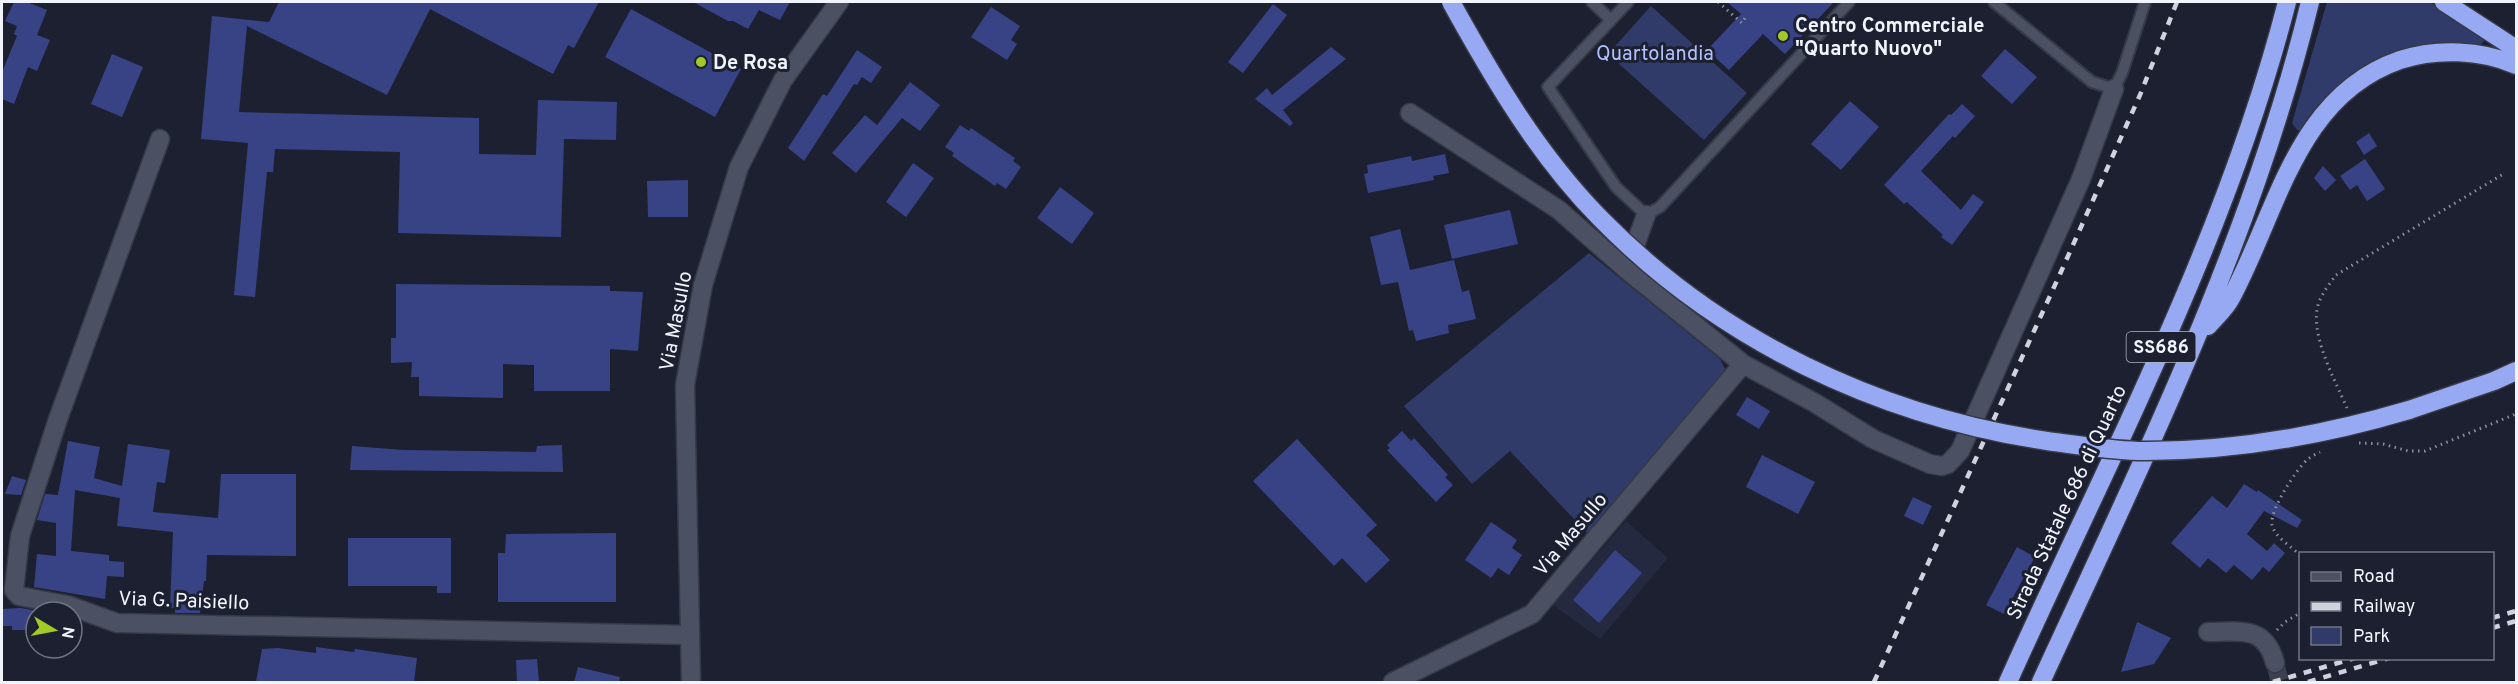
<svg xmlns="http://www.w3.org/2000/svg" width="2518" height="684" font-family="Overpass,sans-serif">
	<rect width="100%" height="100%" fill="#1c2031"/>
	<path fill="#24293f" d="M1626 521 1668 558 1600 639 1553 605Z"/>
	<path fill="#313b69" d="M2327 2H2430L2485 40 2480 45C2403 36 2344 65 2302 130H2297L2292 123Z
		M1651 6 1747 93 1704 140 1608 54Z
		M1589 253 1720 359 1726 371 1588 534 1510 451 1472 484 1404 406Z"/>
	<path fill="#384386" d="M14 2H27L47 10 37 35 50 40 37 71 28 67 14 104 2 99V72L17 36 14 34 17 26 5 21Z
		M279 2H599L574 48 568 45 553 74 430 9 387 95 247 26 239 112 479 118V154L536 155 538 100 617 102 616 140 564 139 561 237 398 233 400 152 275 149 273 172H267L255 297 234 295 248 143 201 139 212 16 269 22Z
		M693 2H790L780 20 759 10 748 29 733 21H728Z
		M1727 2H1834L1785 54 1763 34 1729 70 1707 50 1741 14Z
		M1273 4 1287 15 1243 73 1228 62Z
		M991 7 1020 26 1011 40 1017 44 1007 60 971 37Z
		M631 9 741 69 715 117 605 57Z
		M1331 47 1346 59 1283 110 1293 123 1290 126 1255 99 1267 88 1272 95Z
		M2005 49 2037 77 2012 104 1981 76Z
		M857 50 882 67 871 83 862 77 857 85 854 84 804 161 788 148 823 94 827 96Z
		M112 54 143 67 122 117 91 104Z
		M910 82 940 105 920 131 902 118 856 173 832 153 865 115 877 125Z
		M1850 101 1879 127 1841 170 1811 144Z
		M1962 104 1975 116 1955 138 1953 136 1921 171 1961 210 1973 194 1984 202 1952 245 1941 237 1943 235 1907 202 1904 204 1884 185 1949 114 1951 115Z
		M960 125 969 131 971 128 1015 158 1013 161 1021 167 1006 189 997 183 995 186 952 156 954 153 945 147Z
		M2369 133 2377 146 2364 155 2356 142Z
		M1445 154 1449 173 1433 176 1434 180 1368 193 1364 174 1368 173 1367 165 1411 156 1412 161Z
		M2365 159 2385 189 2367 201 2357 185 2350 190 2340 176Z
		M913 163 934 178 906 217 886 202Z
		M2323 166 2336 180 2325 191 2314 178Z
		M688 180V217H648L647 181Z
		M1060 187 1094 213 1072 244 1037 218Z
		M1510 210 1518 244 1452 259 1444 225Z
		M1400 229 1410 270 1454 260 1462 292 1469 290 1476 319 1448 325 1449 333 1416 341 1413 330 1409 331 1398 282 1381 285 1370 237Z
		M396 284 610 286V291L643 292 638 351 610 349V391H534V365L503 364V398L419 396V377H411L412 362 391 363V338H396Z
		M1747 397 1770 411 1759 429 1736 415Z
		M1402 431 1411 441 1414 438 1448 475 1445 477 1453 485 1436 502 1387 450 1390 448 1387 445Z
		M1297 439 1377 525 1366 535 1390 560 1366 583 1342 558 1334 566 1253 481Z
		M68 441 100 447 94 478 122 486 128 444 170 450 165 483 157 482 153 512 218 518 221 474H296V556L207 555 206 581H204L200 613H175V608H170L173 532 117 526 120 498 75 490 71 551 109 555V561L124 562V577L107 576 105 599 34 587 37 554 56 556V523L37 520 45 494 58 495Z
		M562 445 563 472 350 470 352 446 403 450 536 452 537 446Z
		M1762 455 1815 482 1798 514 1746 487Z
		M12 476 26 480 21 495 5 494Z
		M2244 484 2257 492 2258 490 2302 520 2297 528 2264 511 2247 534 2267 551 2274 543 2285 553 2269 572 2263 567 2252 580 2234 565 2226 573 2208 558 2200 568 2171 543 2212 496 2227 508Z
		M1913 497 1932 506 1923 525 1904 516Z
		M1491 522 1517 540 1512 548 1522 555 1509 575 1498 568 1491 578 1465 560Z
		M616 533V602H498V553H505L506 534Z
		M348 538H451V593H437V586H348Z
		M2017 547 2035 557 2004 614 1986 605Z
		M1615 550 1642 573 1599 623 1573 600Z
		M21 608 43 612H36V630H12V626H2V609Z
		M2137 622 2171 638 2154 664 2121 672Z
		M316 647 354 652 355 649 417 658 414 682H256L262 649 278 648 316 653Z
		M537 659 539 682H517L516 660Z
		M578 667 620 677 619 682H574Z"/>
	<g fill="none" stroke-linecap="round" stroke-linejoin="round">
		<path stroke="#3c4050" stroke-width="18" stroke-dasharray="18 9" stroke-linecap="butt" d="M2275 663 2280 682"/>
		<defs>
			<path id="lane" d="M1592 2 1611 20
				M1628 2 1548 87 1616 187 1646 215 1660 207 1849 2
				M1994 2 2092 82 2114 89 2122 73 2145 2"/>
			<path id="street" d="M1410 113 1559 210 1627 270 1743 364 1815 403 1873 439 1930 464 1942 466 1948 464 1960 451 2081 179 2114 89
				M160 139 58 419 20 536 14 590 19 596 67 605 117 623 690 635
				M1629 262 1646 215
				M2208 632C2241 632 2265 625 2275 663
				M1393 682 1532 614 1743 364"/>
			<path id="secondary" d="M691 682 685 385 703 285 739 167 783 80 839 2"/>
			<path id="highway" d="M2444 2 2516 49
				M2208 326C2216 317 2226 308 2231 298 2278 211 2296 96 2400 60 2437 48 2481 50 2516 65
				M2409 410 2494 381 2516 371
				M2008 682C2108 459 2226 240 2287 2
				M2041 682C2143 460 2252 240 2310 2"/>
		</defs>
		<use href="#lane" stroke="#363946" stroke-width="14"/>
		<use href="#street" stroke="#363946" stroke-width="21"/>
		<use href="#secondary" stroke="#363946" stroke-width="21"/>
		<use href="#highway" stroke="#363946" stroke-width="21"/>
		<path stroke="#8b8f9b" stroke-width="3" stroke-dasharray="1.5 4.5" stroke-linecap="butt" d="M1718 2 1742 23 1745 18
			M2347 408C2335 380 2308 332 2319 302 2323 292 2330 283 2336 275L2505 173
			M2359 443 2383 444 2408 451H2425L2516 414
			M2300 556C2292 546 2275 538 2272 525 2269 511 2297 468 2308 459 2312 456 2316 454 2320 452
			M2277 630 2285 622 2300 613"/>
		<use href="#lane" stroke="#4b5063" stroke-width="10"/>
		<use href="#street" stroke="#4b5063" stroke-width="18"/>
		<use href="#secondary" stroke="#4b5063" stroke-width="18"/>
		<use href="#highway" stroke="#97a9f2" stroke-width="18"/>
		<path stroke="#d0d3de" stroke-width="4.5" stroke-dasharray="8 8" stroke-linecap="butt" d="M2492 618 2516 611
			M2492 628 2516 621
			M1874 682 2060 274 2140 95 2177 2
			M2273 682 2355 658
			M2308 682 2389 658"/>
		<defs>
			<path id="highway-bridge" d="M1451 2C1493 78 1538 155 1600 218 1719 340 1879 416 2047 441 2077 445 2108 450 2138 451 2230 452 2321 436 2409 410"/>
		</defs>
		<use href="#highway-bridge" stroke="#363946" stroke-width="21" stroke-linecap="butt"/>
		<use href="#highway-bridge" stroke="#97a9f2" stroke-width="18"/>
	</g>
	<g fill="#a2c928" stroke="#1c2031" stroke-width="2">
		<circle cx="1783" cy="36" r="6"/>
		<circle cx="701" cy="62" r="6"/>
	</g>
	<g text-anchor="middle" stroke-width="6" stroke-linejoin="round" paint-order="stroke">
		<rect fill="#1c2031" stroke="#b1b4c0" stroke-width="1.5" x="2126.5" y="332" width="69" height="30" rx="4.5"/>
		<g font-size="18" font-weight="bold" fill="#f1f4fd">
			<text x="2161" y="353">SS686</text>
		</g>
		<g font-size="20" font-weight="bold" fill="#f1f4fd" stroke="#1c2031" text-anchor="start">
			<text x="1795" y="32">Centro Commerciale<tspan x="1795" dy="23">"Quarto Nuovo"</tspan></text>
			<text x="713" y="69">De Rosa</text>
		</g>
		<g font-size="20" fill="#b2c1fc" stroke="#1c2031">
			<text x="1655" y="60">Quartolandia</text>
		</g>
		<g font-size="20" fill="#f1f4fd" stroke="#1c2031">
			<text transform="translate(675 321) rotate(-79)" y="7">Via Masullo</text>
			<text transform="translate(2066 502) rotate(-65)" y="7">Strada Statale 686 di Quarto</text>
			<text transform="translate(1570 534) rotate(-50)" y="7">Via Masullo</text>
			<text transform="translate(184 600) rotate(2)" y="7">Via G. Paisiello</text>
		</g>
	</g>
	<rect width="2518" height="684" fill="none" stroke="#f1f4fd" stroke-width="6"/>
	<rect x="2299" y="552" width="195" height="108" fill="#1c2031" stroke="#717583" stroke-width="1.5"/>
	<rect x="2311" y="572" width="30" height="9" fill="#4b5063" stroke="#717583" stroke-width="1.5"/>
	<text x="2353" y="582" font-size="18" fill="#f1f4fd">Road</text>
	<rect x="2311" y="602" width="30" height="9" fill="#d0d3de" stroke="#717583" stroke-width="1.5"/>
	<text x="2353" y="612" font-size="18" fill="#f1f4fd">Railway</text>
	<rect x="2311" y="627" width="30" height="18" fill="#313b69" stroke="#717583" stroke-width="1.5"/>
	<text x="2353" y="642" font-size="18" fill="#f1f4fd">Park</text>
	<g transform="translate(54 630) rotate(100)"><circle r="28" fill="#1c2031" stroke="#717583" stroke-width="1.5"/>
	<path d="M0-4.5L10 22L0 15L-10 22Z" fill="#a2c928"/>
	<text y="-9" font-size="16" font-weight="bold" text-anchor="middle" fill="#f1f4fd">N</text>
	</g>
</svg>
